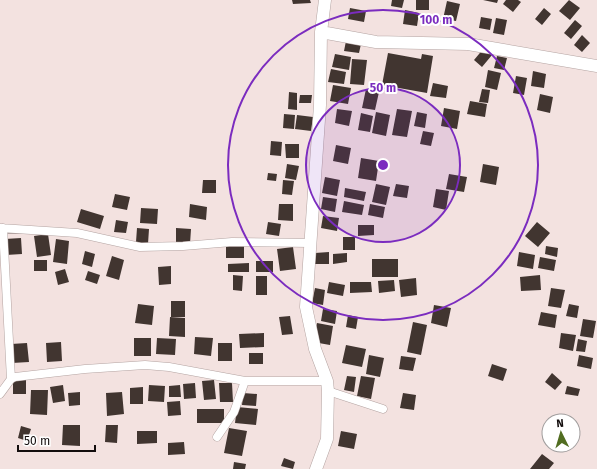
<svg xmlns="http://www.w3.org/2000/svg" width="597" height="469" font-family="'Fira Sans',sans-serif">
	<rect width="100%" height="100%" fill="#f3e2e0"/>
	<path fill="#413530" d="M292 0H310L311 3 293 4Z
		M392 0H404L402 8 391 6Z
		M416 0H429V10H416Z
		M483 0H498L497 3Z
		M506 0H518L521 2 513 12 503 4Z
		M569 0 580 8 570 20 559 11Z
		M447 1 460 4 456 21 443 19Z
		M350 8 366 11 364 22 348 19Z
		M544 8 551 14 542 25 535 19Z
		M405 10 419 13 417 26 403 24Z
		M481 17 492 19 490 30 479 28Z
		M496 18 507 20 504 35 493 33Z
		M575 20 582 26 571 39 564 33Z
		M582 35 590 43 582 52 574 45Z
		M346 41 361 44 359 53 344 51Z
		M484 48 492 55 482 67 474 60Z
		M388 53 421 59 422 54 433 56 427 93 382 85Z
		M335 54 351 57 349 70 332 67Z
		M497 56 507 58 504 70 494 68Z
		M352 59 367 60 364 85 350 84Z
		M331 69 346 72 344 84 328 82Z
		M488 70 501 73 497 90 485 87Z
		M533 71 546 74 544 88 531 86Z
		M516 76 527 78 524 95 513 93Z
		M433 83 448 86 446 98 430 96Z
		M333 85 351 88 348 104 330 101Z
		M366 89 379 92 375 110 362 108Z
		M482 89 490 90 488 103 479 102Z
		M289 92 297 93V110L288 109Z
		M540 94 553 97 550 113 537 110Z
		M300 95H312L311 103H299Z
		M470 101 487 104 485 117 467 114Z
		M444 108 460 111 457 129 441 126Z
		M337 109 352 111 349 126 335 123Z
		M397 109 412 111 407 137 392 135Z
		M376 112 390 115 386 136 372 133Z
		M417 112 427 114 425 128 414 126Z
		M361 113 373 116 370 132 358 130Z
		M284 114 295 115 294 129 283 128Z
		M297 115 313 117 311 131 295 129Z
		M423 131 434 133 431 146 420 144Z
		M271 141 282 142 281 156 270 155Z
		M285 144H299V158H286Z
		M336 145 351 148 348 164 333 161Z
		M361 158 379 161 376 181 358 178Z
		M287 164 299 166 296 180 285 178Z
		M483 164 499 167 496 185 480 182Z
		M268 173 277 174 276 181 267 180Z
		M449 174 467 177 464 192 446 189Z
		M325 177 340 180 337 196 322 193Z
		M203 180H216V193H202Z
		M283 180 294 181 292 195 282 194Z
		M376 184 390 187 386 205 372 202Z
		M396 184 409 186 407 198 393 196Z
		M345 188 366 192 364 201 344 197Z
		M436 189 449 191 446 210 433 207Z
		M115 194 130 197 127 210 112 207Z
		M323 197 337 199 335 212 321 209Z
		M344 201 364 205 362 215 342 212Z
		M190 204 207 207 206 220 189 217Z
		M279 204H293V221L278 220Z
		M370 204 385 207 383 218 368 215Z
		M141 208 158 209 157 224 140 223Z
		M81 209 104 216 100 229 77 222Z
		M323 216 339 218 337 231 321 228Z
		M116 220 128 222 126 233 114 232Z
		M268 222 281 224 279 236 266 234Z
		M537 222 550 233 538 247 525 236Z
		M358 225H374V235L358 236Z
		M137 228 149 229 148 244 136 242Z
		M176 228 191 229 190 244 176 243Z
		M48 234 51 255 37 257 34 236Z
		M343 237H355V250H343Z
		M21 238 22 254 6 255 5 239Z
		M56 239 69 241 67 264 53 262Z
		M226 246H244V258H226Z
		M546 246 558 248 557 257 545 254Z
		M293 247 296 269 280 271 277 249Z
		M85 251 95 254 92 267 82 264Z
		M329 252V264H315V253Z
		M519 252 535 255 533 269 517 266Z
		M347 253V262L333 264V254Z
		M112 256 124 260 119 280 106 276Z
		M540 257 556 260 554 271 538 268Z
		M372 259H398V277H372Z
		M34 260H47V271H34Z
		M256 261H273V272H256Z
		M249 263V272H228V264Z
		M171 266V284L159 285 158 267Z
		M65 269 69 282 58 285 55 272Z
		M88 271 100 275 97 284 85 280Z
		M233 275 243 276 242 291 233 290Z
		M540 275 541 290 521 291 520 277Z
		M256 276H267V295H256Z
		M416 278 417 295 401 297 399 280Z
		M394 280 395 291 379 293 378 281Z
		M329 282 345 285 343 296 327 293Z
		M350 282H371L372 292 350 293Z
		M315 288 325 290 323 305 312 303Z
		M551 288 565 290 561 308 548 306Z
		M171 301H185V317H171Z
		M138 304 154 306 152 325 135 323Z
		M569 304 579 306 577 318 566 316Z
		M434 305 451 308 447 327 431 323Z
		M323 309 337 311 335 324 321 321Z
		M541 312 557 315 555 328 538 325Z
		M348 315 358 317 356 329 346 327Z
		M290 316 293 334 282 335 279 317Z
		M170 317 185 318V337L169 336Z
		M583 319 596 321 593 338 580 336Z
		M413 322 427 325 421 355 407 352Z
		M317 323 333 326 330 345 313 342Z
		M264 333V347L240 348 239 334Z
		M561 333 576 335 573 351 559 348Z
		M195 337 213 338 211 356 194 354Z
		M134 338H151V356H134Z
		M157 338 176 339 175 355 156 354Z
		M578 339 587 341 585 352 576 351Z
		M61 342 62 361 47 362 46 343Z
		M27 343 29 362 12 363 11 344Z
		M218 343H232V361H218Z
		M346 345 366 349 362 367 342 363Z
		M249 353H263V364H249Z
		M369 355 384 358 380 377 366 374Z
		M579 355 593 358 591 369 577 366Z
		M401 356 416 358 413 371 399 369Z
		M492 364 507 369 503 381 488 376Z
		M552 373 562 382 555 390 545 382Z
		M347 376 356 377 354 392 344 390Z
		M361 376 375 378 371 399 357 396Z
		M13 379H26V394H13Z
		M214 380 216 399 204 400 202 381Z
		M195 383 196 398 184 399 183 384Z
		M219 383H232L233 402H220Z
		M63 385 65 401 53 403 50 387Z
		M149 385 165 386 164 402 148 401Z
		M180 385 181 397H169V386Z
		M567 386 580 389 578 396 565 394Z
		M143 387V404H130V388Z
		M31 390H48L47 415 30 414Z
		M80 392V405L69 406 68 393Z
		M122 392 124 414 107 416 106 393Z
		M243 393 257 394 256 406 242 405Z
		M403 393 416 395 414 410 400 408Z
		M180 401 181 415 168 416 167 402Z
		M237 407 258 409 256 425 235 423Z
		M197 409H224V423H197Z
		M63 425H80V446L62 445Z
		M106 425H118L117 443 105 442Z
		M21 426 31 429 27 441 18 438Z
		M229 428 247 431 242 456 224 453Z
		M137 431H157V443L137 444Z
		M341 431 357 434 354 449 338 446Z
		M184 442 185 454 168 455V443Z
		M542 454 554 463 549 469H530Z
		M284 458 295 462 293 469 281 466Z
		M234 462 246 464 245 469H233Z"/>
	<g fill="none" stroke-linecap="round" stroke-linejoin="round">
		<defs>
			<path id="street" d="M0 228 77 233 140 247 183 246 232 242 310 243
				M3 228 11 379
				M328 391 383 409
				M0 394 11 379 15 377 85 369 145 365 169 367 245 381H327
				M217 437 234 412 245 381"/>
			<path id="secondary" d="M321 32 325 0
				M316 469 327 439 328 391 327 381 315 349 306 307 320 105 321 32 376 42 468 44 597 66"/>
		</defs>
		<use href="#street" stroke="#b4a4a2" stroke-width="9"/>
		<use href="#secondary" stroke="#b4a4a2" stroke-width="13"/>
		<use href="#street" stroke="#fff" stroke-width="8"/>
		<use href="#secondary" stroke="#fff" stroke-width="12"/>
	</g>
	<circle cx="383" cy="165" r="77" fill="#7b2cbf" fill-opacity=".12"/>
	<g fill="none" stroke="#7b2cbf" stroke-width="2">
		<circle cx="383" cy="165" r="77"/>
		<circle cx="383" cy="165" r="155"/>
	</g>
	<circle cx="383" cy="165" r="6" fill="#7b2cbf" stroke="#fff" stroke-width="2"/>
	<g font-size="12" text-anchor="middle" font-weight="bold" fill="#7b2cbf" stroke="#fff" stroke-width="4" stroke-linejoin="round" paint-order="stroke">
		<text x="436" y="24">100 m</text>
		<text x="383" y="92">50 m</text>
	</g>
	<g transform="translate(561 433) rotate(355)"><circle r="19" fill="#ffffff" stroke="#a19e9e"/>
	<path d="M0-3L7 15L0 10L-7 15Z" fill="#516d21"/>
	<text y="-6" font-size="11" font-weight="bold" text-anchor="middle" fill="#130d0d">N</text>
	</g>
	<path d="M18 445v6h77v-6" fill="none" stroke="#130d0d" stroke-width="2"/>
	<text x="24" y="445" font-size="12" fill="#130d0d" stroke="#ffffff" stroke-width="3" paint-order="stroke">50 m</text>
</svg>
